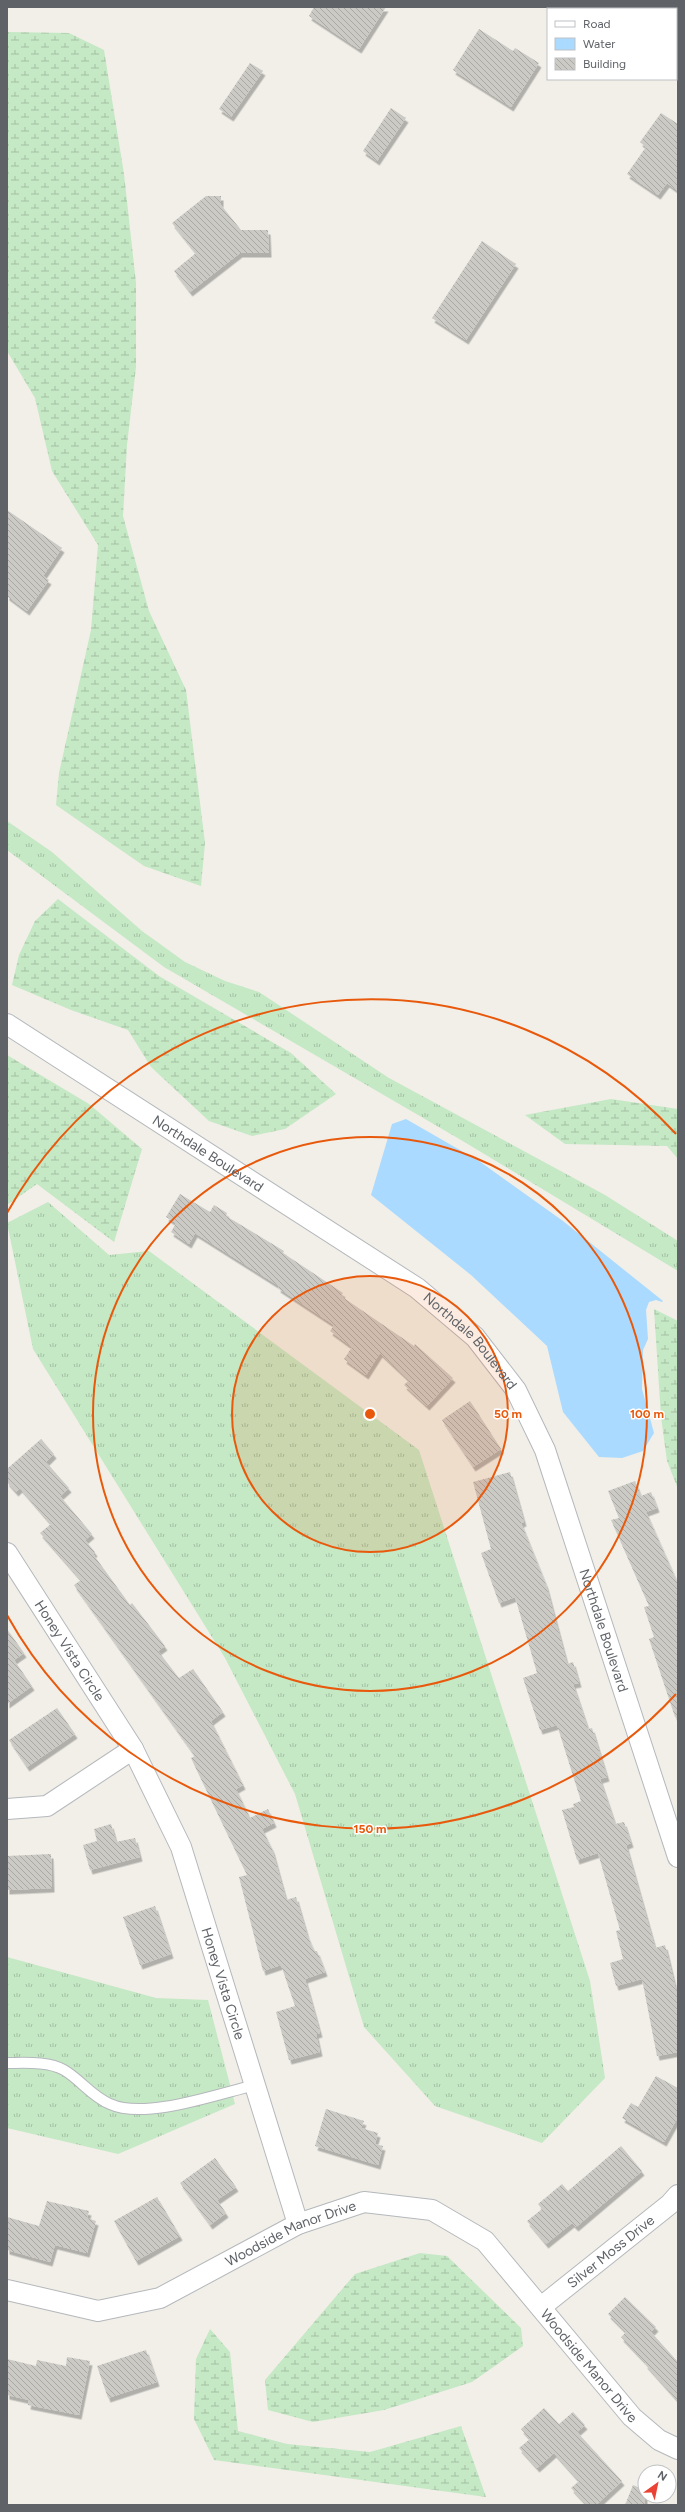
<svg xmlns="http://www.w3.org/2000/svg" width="685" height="2512" font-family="Figtree,sans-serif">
	<defs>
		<pattern id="grass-tufts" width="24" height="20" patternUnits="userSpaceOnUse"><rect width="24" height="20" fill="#c5e8c5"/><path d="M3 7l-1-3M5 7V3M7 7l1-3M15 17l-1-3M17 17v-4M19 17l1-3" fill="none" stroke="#a3c0a4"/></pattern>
		<pattern id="wetland-marsh" width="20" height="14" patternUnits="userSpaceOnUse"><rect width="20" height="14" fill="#c5e8c5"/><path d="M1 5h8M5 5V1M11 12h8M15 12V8" fill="none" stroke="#a3c0a4"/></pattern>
		<pattern id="building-back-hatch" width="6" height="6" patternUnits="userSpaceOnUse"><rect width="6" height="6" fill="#cccac5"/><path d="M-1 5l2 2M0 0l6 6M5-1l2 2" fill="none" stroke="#a9a8a4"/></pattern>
		<filter id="shadow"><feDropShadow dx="2.5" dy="4.5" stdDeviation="0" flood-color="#0004"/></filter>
	</defs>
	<rect width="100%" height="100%" fill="#f1efe8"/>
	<path fill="url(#grass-tufts)" d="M7 821 52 852 142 931 185 962 225 981 259 992 389 1078 605 1195 678 1241V1271L461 1140 164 967 7 850Z
		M48 1202 109 1255 149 1251 419 1450 590 1981 605 2078 542 2143 435 2106 364 2027 295 1794 225 1658 33 1349 7 1223Z
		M7 1957 156 1998 208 2000 235 2104 118 2154 7 2128Z"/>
	<path fill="url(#wetland-marsh)" d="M7 32 69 33 104 50 124 174 136 283V367L127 445 123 516 149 611 186 690 205 843 201 886 144 866 56 805 59 773 91 630 98 545 52 471 35 398 7 351Z
		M58 899 159 976 291 1053 336 1094 285 1129 252 1136 209 1121 151 1067 128 1030 71 1010 12 985 19 955 35 921Z
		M7 1055 89 1104 142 1149 114 1242 37 1184 7 1205Z
		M611 1099 678 1109V1159L667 1146 565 1144 525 1115Z
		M654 1309 678 1321V1489L667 1461 661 1417Z
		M420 2253 447 2256 521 2328 523 2346 472 2382 384 2410 313 2422 268 2410 265 2380 355 2274Z
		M210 2329 230 2352 238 2431 287 2444 370 2452 461 2426 486 2497 214 2460 194 2419 196 2359Z"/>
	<path fill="#aadaff" d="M406 1119 479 1161 563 1221 663 1301 662 1302 656 1300 649 1302 646 1310 648 1339 643 1350 642 1389 654 1433 643 1451 622 1458 599 1457 563 1412 547 1346 471 1275 371 1195 392 1124Z"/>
	<path fill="url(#building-back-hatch)" filter="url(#shadow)" d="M314 7H386L359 49 309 16Z
		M479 29 513 51 515 48 539 63 511 107 453 70Z
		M250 63 263 71 231 117 219 109Z
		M391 108 406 118 377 161 363 151Z
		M661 113 678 124V191L667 183 658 195 627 174 646 147 640 142Z
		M206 196H221V205L241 230H268L269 253H240L190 292 174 271 196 253 172 223Z
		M482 241 516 264 466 340 432 318Z
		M7 510 62 548 43 576 49 580 27 611 7 596Z
		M180 1194 210 1212 214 1205 227 1213 226 1216 284 1251 283 1253 343 1293 341 1296 414 1346 415 1344 453 1378 427 1406 404 1385 409 1380 380 1353 366 1375 344 1359 352 1347 330 1331 334 1325 278 1288 279 1286 195 1233 189 1244 171 1232 176 1223 166 1217Z
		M470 1401 501 1449 473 1467 442 1420Z
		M41 1439 54 1454 46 1462 69 1488 60 1496 92 1534 85 1540 95 1552 93 1554 130 1605 132 1603 165 1646 158 1651 179 1678 193 1669 223 1712 211 1721 243 1785 236 1789 250 1818 268 1809 274 1823 262 1829 272 1849 286 1900 296 1897 307 1935 314 1951H317L325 1972 305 1979 320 2033 316 2034 320 2052 289 2060 276 2012 295 2006 281 1965 263 1971 239 1877 247 1875 191 1758 195 1756 74 1585 81 1580 40 1533 51 1524 20 1488 16 1492 7 1482V1469Z
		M510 1472 524 1522 521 1523 546 1585 567 1664 573 1662 579 1683 573 1684 588 1729 592 1728 607 1777 600 1779 615 1824 624 1822 631 1843 626 1845 655 1948 665 1945 678 1999V2052L657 2056 642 1979 616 1986 610 1963 623 1959 616 1931 620 1930 598 1853 577 1860 562 1810 574 1807 573 1804 581 1801 557 1725 540 1730 523 1678 537 1673 515 1597 499 1603 481 1553 491 1549 473 1482Z
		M635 1481 641 1496 651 1492 657 1508 646 1512 678 1584V1717H675L649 1639 654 1637 644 1607 649 1606 611 1520 619 1518 608 1491Z
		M7 1629 24 1653 14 1660 32 1686 7 1704Z
		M57 1708 75 1734 27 1767 9 1740Z
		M111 1824 116 1842 135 1838 140 1857 90 1870 83 1845 97 1841 94 1829Z
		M51 1854 52 1888 7 1890V1856Z
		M155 1906 171 1954 140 1965 123 1917Z
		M656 2076 678 2088V2117L664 2142 622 2118 631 2103 638 2107Z
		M326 2109 364 2121 361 2128 378 2133 375 2144 383 2146 378 2165 315 2146Z
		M621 2146 642 2171 576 2227 572 2223 546 2244 527 2221 542 2209 538 2204 562 2184 568 2191Z
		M215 2158 236 2187 217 2200 226 2213 210 2225 180 2183Z
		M157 2197 180 2236 136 2261 114 2221Z
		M47 2201 89 2211 87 2218 96 2221 87 2253 55 2245 50 2262 7 2250V2217L39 2226Z
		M625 2297 656 2327 651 2332 678 2362V2401L645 2364 646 2363 621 2337 626 2332 608 2314Z
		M146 2350 157 2382 108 2398 97 2366Z
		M67 2357 90 2361 79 2415 28 2405 29 2400 7 2395V2359L36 2366 37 2360 66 2366Z
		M544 2408 559 2424 573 2412 585 2425 577 2432 622 2481 596 2505H587L571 2488 579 2481 554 2453 537 2468 519 2448 530 2439 521 2429Z
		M633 2485 645 2490V2505H625Z"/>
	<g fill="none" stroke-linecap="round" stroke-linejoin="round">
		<defs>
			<path id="lane" d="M7 2063C24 2063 48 2061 64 2070 81 2080 91 2096 110 2104 145 2120 217 2094 255 2085"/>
			<g id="street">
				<path id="s1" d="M7 1024 417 1288 475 1337 516 1390 545 1450 678 1857"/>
				<path id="s2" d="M7 1553 133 1749 181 1847 298 2224"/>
				<path d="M7 1809 47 1806 133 1749"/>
				<path id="s3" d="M7 2290 98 2311 160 2298 298 2224 364 2202 432 2210 485 2241 632 2417 659 2440 678 2449"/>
				<path id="s4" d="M541 2307 670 2204 678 2195"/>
			</g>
		</defs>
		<use href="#lane" stroke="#b5b8bc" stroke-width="12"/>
		<use href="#street" stroke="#b5b8bc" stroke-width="22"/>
		<use href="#lane" stroke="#fff" stroke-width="10"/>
		<use href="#street" stroke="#fff" stroke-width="20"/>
	</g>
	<circle cx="370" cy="1414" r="138" fill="#e8590c" fill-opacity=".12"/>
	<g fill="none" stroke="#e8590c" stroke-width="2">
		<circle cx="370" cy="1414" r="138"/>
		<circle cx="370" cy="1414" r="277"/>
		<path d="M676 1694A415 415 0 0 1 7 1615M7 1213A415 415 0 0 1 676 1134"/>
	</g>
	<g text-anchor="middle" stroke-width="3" stroke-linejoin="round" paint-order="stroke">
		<g font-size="14" fill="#5f6368" stroke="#fff">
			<text dy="5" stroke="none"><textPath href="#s1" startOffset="239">Northdale Boulevard</textPath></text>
			<text dy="5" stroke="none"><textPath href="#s1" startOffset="563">Northdale Boulevard</textPath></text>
			<text dy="5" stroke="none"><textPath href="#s1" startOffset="887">Northdale Boulevard</textPath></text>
			<text dy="5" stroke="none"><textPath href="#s2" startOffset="116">Honey Vista Circle</textPath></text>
			<text dy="5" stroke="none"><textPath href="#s2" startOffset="485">Honey Vista Circle</textPath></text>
			<text dy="5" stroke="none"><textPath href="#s3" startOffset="303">Woodside Manor Drive</textPath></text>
			<text dy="5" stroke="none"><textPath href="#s4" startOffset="89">Silver Moss Drive</textPath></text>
			<text dy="5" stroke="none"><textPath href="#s3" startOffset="675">Woodside Manor Drive</textPath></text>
		</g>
	</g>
	<circle cx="370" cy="1414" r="6" fill="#e8590c" stroke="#fff" stroke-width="2"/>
	<g font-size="12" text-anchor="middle" font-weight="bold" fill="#e8590c" stroke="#fff" stroke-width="3" stroke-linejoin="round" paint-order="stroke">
		<text x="508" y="1418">50 m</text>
		<text x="647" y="1418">100 m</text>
		<text x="370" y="1833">150 m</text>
	</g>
	<rect width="685" height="2512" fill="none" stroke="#5f6368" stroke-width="16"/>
	<rect x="547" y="8" width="130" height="72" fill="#ffffff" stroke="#bfc1c3"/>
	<rect x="555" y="21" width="20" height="6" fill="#ffffff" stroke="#bfc1c3"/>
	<text x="583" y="28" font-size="12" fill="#5f6368">Road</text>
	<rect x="555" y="38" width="20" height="12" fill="#aadaff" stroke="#bfc1c3"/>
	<text x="583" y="48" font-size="12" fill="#5f6368">Water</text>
	<rect x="555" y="58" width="20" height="12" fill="url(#building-back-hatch)" stroke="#bfc1c3"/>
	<text x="583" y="68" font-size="12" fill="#5f6368">Building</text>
	<g transform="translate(657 2484) rotate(33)"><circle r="19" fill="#ffffff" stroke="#bfc1c3"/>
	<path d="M0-3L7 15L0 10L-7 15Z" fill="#ea4335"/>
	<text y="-6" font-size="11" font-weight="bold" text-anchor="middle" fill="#5f6368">N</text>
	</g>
</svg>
